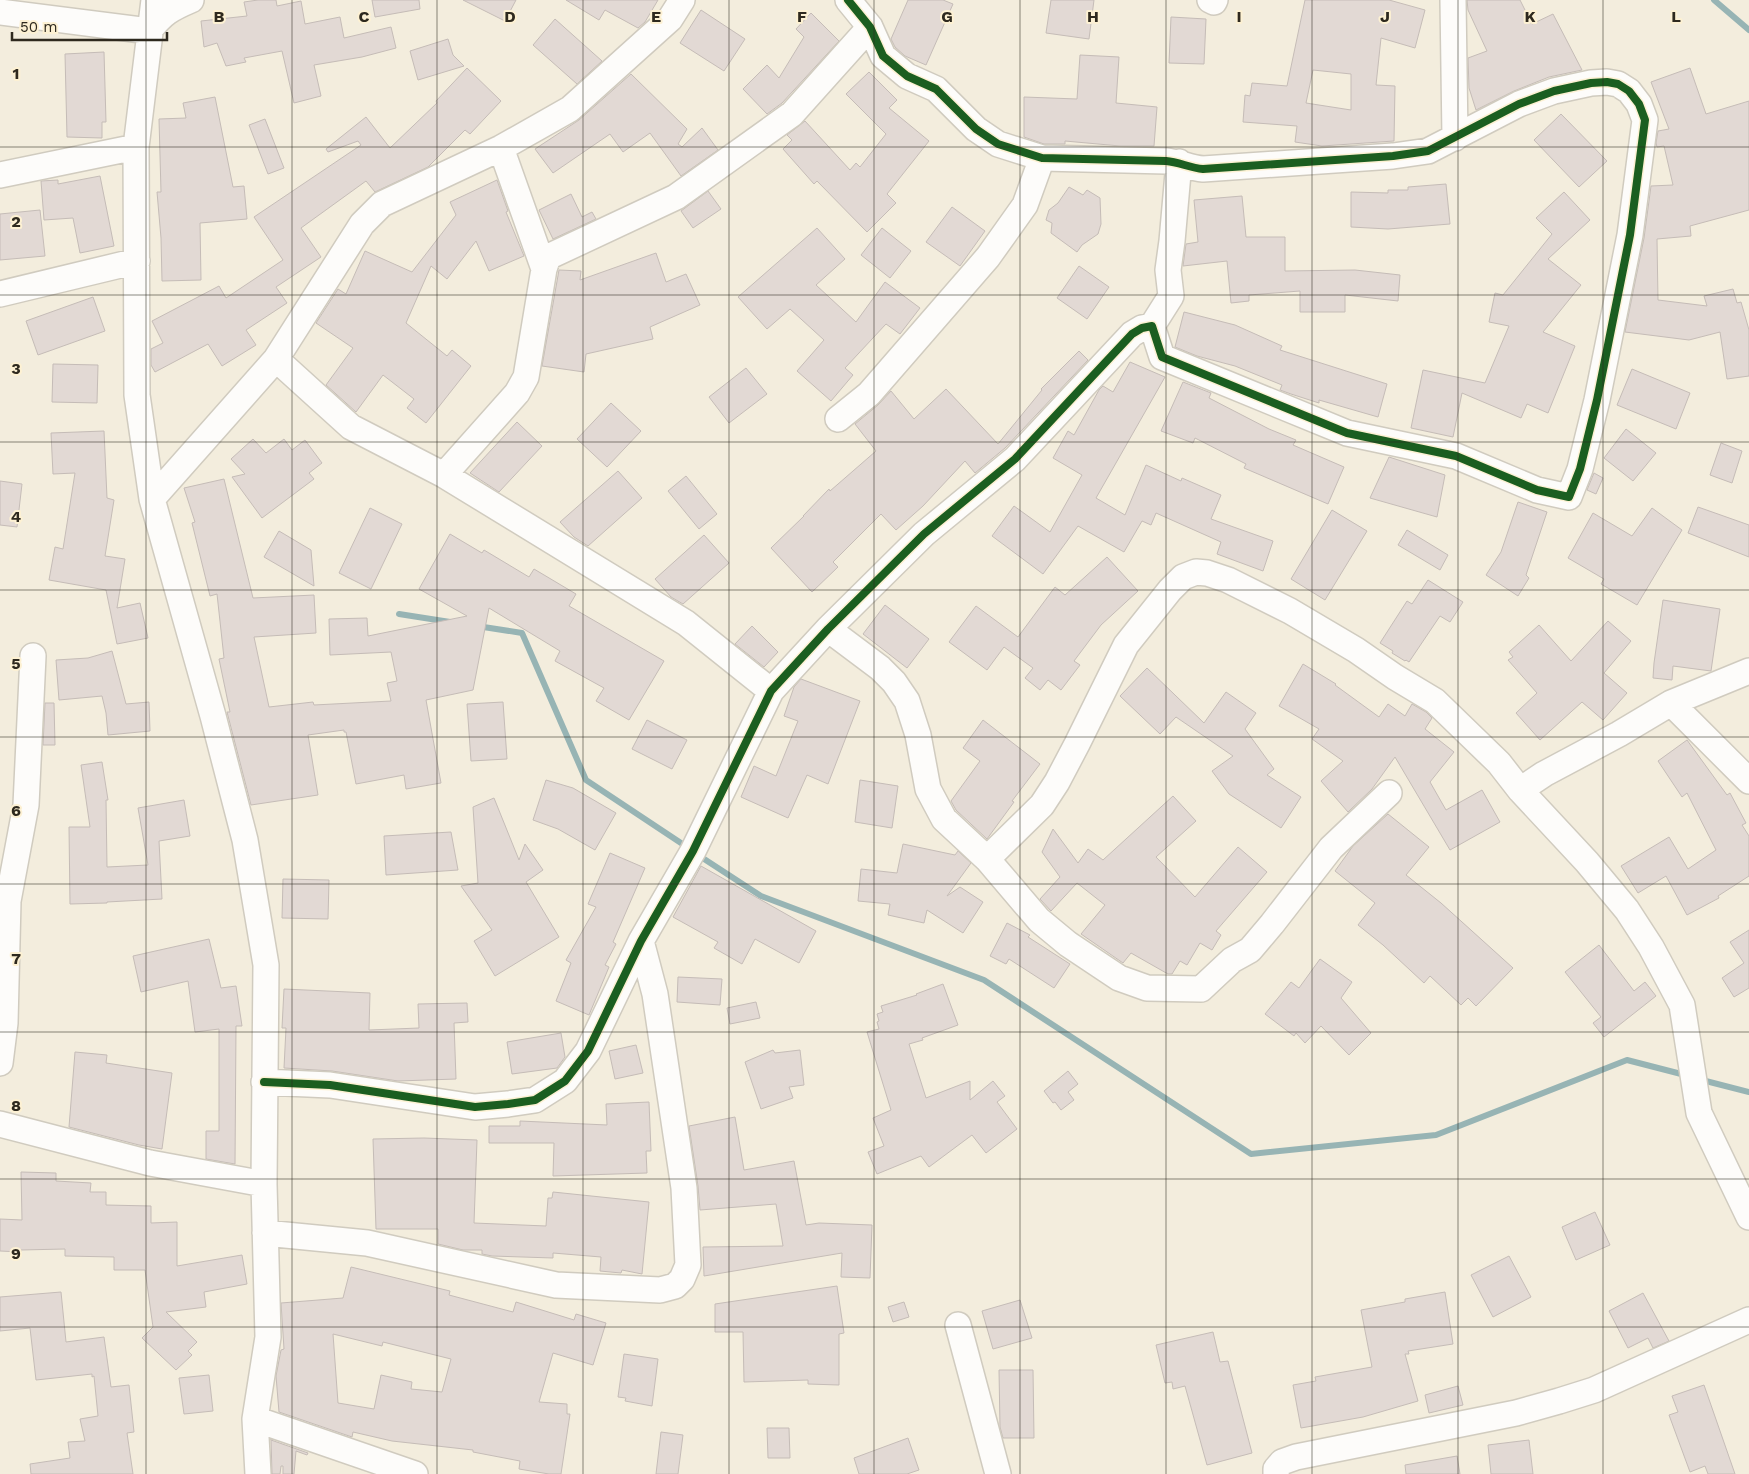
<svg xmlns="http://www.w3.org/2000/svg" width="1749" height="1474" font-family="'Work Sans',sans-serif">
	<rect width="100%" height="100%" fill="#f3eddd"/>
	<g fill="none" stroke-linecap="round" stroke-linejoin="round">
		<path stroke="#97b4b4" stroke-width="6" d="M1714 0 1749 30
			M399 614 450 622
			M477 626 522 633 586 780 690 849
			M698 855 761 896 984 980 1251 1154 1436 1135 1627 1060 1689 1076
			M1698 1079 1749 1092"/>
	</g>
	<path fill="#e2d9d4" stroke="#c5bcb7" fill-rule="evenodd" d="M258 0H276L277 6 301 1 305 24 340 17 344 38 391 27 396 48 362 57 314 65 321 96 294 103 282 51 244 58 246 62 226 66 217 43 204 47 201 21 247 16 244 2Z
		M372 0H419L420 9 375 17Z
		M463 0H516L505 21Z
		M566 0H658L645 22 638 28 605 10 599 20Z
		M908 0H943L953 4 926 65 905 56 895 47 891 39Z
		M1051 0H1094L1089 39 1046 33Z
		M1305 0H1389L1425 10 1415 48 1381 38 1376 85 1395 86 1394 141 1322 146 1295 142 1297 126 1243 122 1245 95 1250 96 1252 83 1287 86ZM1313 70 1351 74V110L1306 103Z
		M1467 0H1520L1532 24 1553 14 1582 70 1549 77 1514 91 1476 110 1469 88 1468 58 1487 51 1468 10Z
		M701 10 745 39 724 71 680 43Z
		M811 13 839 41 782 103 767 114 743 89 767 65 779 78 804 37 796 29Z
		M1171 17 1206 19 1204 64 1169 63Z
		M555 19 602 61 577 84 533 45Z
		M448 39 453 55 464 66 418 80 410 51Z
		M104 52 106 122H102V138L67 137 65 54Z
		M1080 55 1119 57 1116 103 1157 107 1154 146H1120L1065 141V144H1044L1024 137V97L1077 99Z
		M467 68 501 101 470 134 465 130 428 167 375 192 366 181 301 228 321 257 276 287 287 303 246 330 256 345 222 366 208 344 155 372 151 365V349L163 343 152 321 219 286 226 298 283 260 254 217 361 145 358 141 328 152 326 149 366 117 390 148 437 103 436 101Z
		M1690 68 1706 114 1749 101V210L1690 226 1691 236 1657 239 1658 300 1707 306 1704 296 1733 289 1737 303 1741 302 1749 330V376L1727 379 1720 332 1689 340 1625 332 1644 238 1651 186 1673 185 1664 146 1657 147 1656 143 1658 131 1669 129 1651 82Z
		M869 72 897 100 889 108 929 141 887 194 896 203 867 232 817 181 814 184 783 149 792 140 787 135 805 121 850 170 856 163 860 167 886 134 846 94Z
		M631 74 687 129 678 144 682 147 702 128 718 150 681 176 650 133 623 152 610 134 553 173 535 149 579 120Z
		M215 97 233 187 244 186 247 219 200 223 201 280 162 281 161 238 157 192H161L159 119 186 118 183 103Z
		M1561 114 1607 161 1579 187 1534 140Z
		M265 119 284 168 268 174 249 125Z
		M100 176 114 246 80 253 73 218 44 220 41 181 58 180V184Z
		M497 180 508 211 506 212 524 256 489 271 476 241 447 279 431 266 406 323 447 356 452 350 471 366 426 423 407 408 414 399 383 375 356 412 326 385 353 348 316 323 338 289 346 294 365 251 412 272 456 215 450 202Z
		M1446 184 1450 224 1388 229 1351 227V192L1388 193V190H1408V187Z
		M1069 187 1083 195 1087 190 1100 198 1101 224 1098 234 1082 245 1077 252 1051 233 1052 223 1046 220 1049 210 1058 203Z
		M708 191 721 209 693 228 681 211Z
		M1564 192 1590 220 1548 259 1581 285 1543 332 1575 346 1548 413 1527 404 1521 418 1462 393 1453 437 1411 428 1423 370 1485 383 1509 326 1489 322 1495 293 1503 295 1552 234 1536 218Z
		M571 194 582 217 592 212 596 219 553 239 539 210Z
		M1242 196 1246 237H1285V271L1355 270 1400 275 1398 301 1345 295V312H1300V291L1249 295V301L1231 303 1227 261 1183 266 1186 244 1198 242 1194 200Z
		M952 207 985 231 960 266 926 242Z
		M40 210 45 256 0 260V214Z
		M817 228 845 259 816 285 856 322 885 282 920 308 900 334 886 324 845 368 853 375 831 401 797 371 824 340 790 309 767 329 738 297Z
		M882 228 911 251 890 278 861 255Z
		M656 253 666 282 686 274 700 305 650 327 653 339 586 354 584 372 542 366 559 270 581 271 580 280Z
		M1079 266 1109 287 1087 319 1057 298Z
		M93 297 105 331 38 355 26 321Z
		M1184 312 1235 325 1282 346 1280 350 1387 384 1378 417 1319 400V403L1291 394 1280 390 1282 385 1235 366 1197 356 1175 347Z
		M1079 351 1088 360 1005 448 975 473 965 461 923 506 896 530 881 514 833 562 838 567 812 592 771 548 804 516H803L829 489 830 491 876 451 855 424 878 405 891 391 914 419 946 389 998 444 1042 390 1041 389Z
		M1130 362 1165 377 1096 498 1125 515 1146 465 1181 481 1182 478 1221 495 1211 519 1273 541 1263 571 1217 554 1221 542 1156 513 1151 525 1142 521 1124 552 1078 526 1043 574 992 536 1014 506 1050 532 1082 475 1053 458 1068 431 1074 435 1099 390 1103 386 1113 392Z
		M53 364 98 365 97 403 52 402Z
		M746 368 767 394 729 423 709 397Z
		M1632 369 1690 393 1676 429 1617 405Z
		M1183 382 1211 393 1209 398 1269 429 1296 440 1293 445 1344 467 1328 504 1244 468 1246 464 1195 438 1193 443 1161 431Z
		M611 403 641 431 607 467 577 439Z
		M517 422 542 446 499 492 470 473Z
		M1626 429 1656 453 1633 481 1604 458Z
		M104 431 107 498 114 500 105 556 125 559 117 608 140 603 148 638 117 644 106 590 49 580 55 547 63 549 75 473 53 474 51 433Z
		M253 439 266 453 284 439 292 450 305 440 322 463 309 473 314 479 262 518 232 477 245 474 231 459Z
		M1721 443 1742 451 1732 483 1710 475Z
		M1389 457 1445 475 1437 517 1370 498Z
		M618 471 642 498 588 546 574 537 560 522Z
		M1594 473 1603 478 1596 494 1587 490Z
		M686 476 717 514 699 529 668 491Z
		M224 479 253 598 314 595 316 633 254 637 269 707 313 702 314 705 391 701 387 683 397 681 391 652 330 655 329 619 367 618 368 636 467 616 419 589 450 534 482 553 484 550 529 577 534 569 576 594 569 606 664 661 629 720 596 701 604 688 555 661 560 651 489 608 473 690 426 700 441 783 406 789 404 775 356 784 346 732H344V730L308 735 318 795 251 805 227 712H230L219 659 224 658 217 594 210 596 192 523 195 522 184 488Z
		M0 481 22 484 17 527 0 525Z
		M1518 502 1547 512 1526 575 1529 578 1518 596 1486 575 1501 552Z
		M1698 507 1749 525V557L1688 533Z
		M370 508 402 524 371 589 339 573Z
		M1652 508 1682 530 1637 605 1601 584 1604 579 1568 558 1593 513 1632 536Z
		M1332 510 1367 531 1325 600 1291 579Z
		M1407 530 1448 555 1440 570 1398 545Z
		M279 531 311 550 314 586 264 557Z
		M704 535 729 563 683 604 671 597 655 579Z
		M1107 557 1138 591 1101 625 1074 661 1080 665 1061 690 1048 680 1040 690 1025 678 1033 668 1004 647 987 670 949 642 976 606 1018 637 1055 587 1065 595Z
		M1428 580 1463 602 1450 622 1440 616 1409 662 1406 660 1405 661 1392 653 1393 651 1380 643 1407 601 1412 604Z
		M1663 600 1720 609 1711 671 1673 666 1672 680 1653 678 1654 663Z
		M885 605 929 639 907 668 863 634Z
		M1608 621 1631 641 1604 673 1627 693 1603 720 1582 702 1540 740 1516 713 1537 693 1508 660 1513 657 1509 652 1539 625 1571 661Z
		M752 626 778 652 764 667 735 644Z
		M112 651 126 704 149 702 150 731 108 735 106 713 102 696 59 700 56 660 88 658Z
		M1303 664 1336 684 1335 685 1379 717 1388 704 1405 716 1412 704 1426 712 1432 718 1425 729 1454 752 1430 782 1446 810 1482 790 1500 822 1450 850 1395 757 1372 789 1348 812 1321 781 1343 761 1312 739 1319 729 1279 706Z
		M1147 668 1204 723 1226 692 1256 713 1245 729 1274 769 1267 775 1301 797 1281 828 1229 794 1212 771 1233 756 1176 717 1160 734 1120 696Z
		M801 679 860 701 828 784 807 775 788 818 741 797 754 766 776 776 798 721 784 716 794 687Z
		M503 702 507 759 471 761 467 704Z
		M45 703H54L55 745H43Z
		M647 720 687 740 672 769 632 749Z
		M983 720 1040 764 1012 801 1014 802 987 839 956 810 951 801 980 761 963 748Z
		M1687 740 1727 795 1730 793 1746 823 1742 825 1749 836V876L1718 896 1719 898 1687 915 1666 876 1638 893 1621 866 1669 837 1688 869 1716 850 1687 793 1682 797 1658 761Z
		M102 762 108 800H106L107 867 148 865 138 808 184 800 190 836 159 841 162 899 107 902V903L70 904 69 827H90L81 765Z
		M546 780 573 788 616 813 595 850 558 829 533 820Z
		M860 780 898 786 892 828 855 822Z
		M1173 796 1196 821 1156 857 1195 897 1238 847 1267 872 1216 931 1221 935 1212 950 1200 943 1187 965 1180 961 1172 974H1168L1131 953 1123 963 1081 934 1105 905 1077 883 1051 911 1040 899 1060 877 1042 852 1053 829 1078 863 1088 849 1103 860Z
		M494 798 519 860 525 844 543 870 526 882 559 937 495 976 474 941 492 930 461 886 478 883 473 807Z
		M1388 814 1429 847 1406 875 1441 903 1513 968 1476 1006 1468 998 1461 1005 1430 976 1424 983 1383 945 1358 925 1375 903 1335 871 1353 846Z
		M451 832 458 870 386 875 384 836Z
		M903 844 955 855 958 851 971 863 947 896 960 887 983 902 963 933 927 910 924 923 888 915 890 904 858 901 861 869 897 873Z
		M610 853 645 868 613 942 616 944 605 965 609 967 589 1015 556 1001 571 963 566 960 596 907 588 904Z
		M701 866 816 931 799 963 755 939 742 964 714 948 718 942 673 917Z
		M283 879 329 880 328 919 282 918Z
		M1007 923 1030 935 1028 937 1070 964 1054 988 1009 959 1006 964 990 956Z
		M1749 930V988L1734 997 1722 978 1744 963 1730 942Z
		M209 939 221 988 236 986 242 1026H236L235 1164 206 1159V1131H219V1029L195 1032 188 981 141 992 133 956Z
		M1599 945 1634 991 1645 982 1656 996 1604 1037 1593 1023 1601 1017 1565 972Z
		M1320 959 1352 982 1341 998 1371 1033 1349 1055 1321 1026 1305 1043 1296 1033 1294 1036 1265 1014 1291 982 1299 988Z
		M678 977 722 979 720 1005 677 1002Z
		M943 984 958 1025 922 1038 923 1040 909 1044 926 1098 970 1081V1100L993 1081 1005 1096 997 1102 1017 1129 986 1153 972 1135 929 1167 921 1156 877 1174 868 1152 884 1146 873 1118 891 1110 867 1032 879 1029 877 1022 879 1021 877 1014 883 1012 881 1006 917 995 916 994Z
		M284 989 370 993 369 1030 419 1028 418 1004 467 1003 468 1022 454 1023 456 1079 398 1081 332 1071 284 1068 286 1028H282Z
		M756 1002 760 1018 730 1024 727 1008Z
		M561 1033 565 1057 557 1068 512 1074 507 1042Z
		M636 1045 643 1073 615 1079 609 1051Z
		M773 1050 775 1053 800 1050 804 1085 789 1087 793 1098 761 1109 745 1062Z
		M75 1052 107 1055 106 1063 172 1073 162 1149 139 1145 69 1127Z
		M1068 1071 1078 1084 1068 1092 1074 1100 1061 1110 1055 1102 1053 1103 1044 1091Z
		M649 1102 651 1151H646L647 1173 553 1176 554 1143H489V1126H520V1121L607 1125 606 1104Z
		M735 1117 744 1170 794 1161 806 1225 819 1223 872 1225 870 1278 841 1277 842 1253 704 1276 703 1247 783 1246 776 1204 700 1210 698 1186 689 1126Z
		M424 1138 477 1140 474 1223 546 1226 548 1198H552L553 1192 649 1202 642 1274 622 1270 621 1273 600 1271 601 1257 553 1253V1258L492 1256 482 1254V1250H463L438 1244V1229H376L373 1139Z
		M21 1172 56 1173V1181L91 1183 90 1192H106V1205L151 1206V1223L177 1222V1266L242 1255 247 1284 204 1292 206 1307 166 1312 197 1342 188 1351 192 1355 176 1370 142 1338 153 1327 145 1270H114V1257L65 1256V1249L21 1250V1252L0 1251V1219L22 1220Z
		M1595 1212 1610 1245 1576 1260 1562 1227Z
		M1509 1256 1531 1297 1493 1317 1471 1275Z
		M351 1267 450 1291 449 1295 513 1312 516 1302 574 1320 576 1314 606 1323 593 1365 553 1353 539 1402 567 1404V1414H570L561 1474H549L519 1469 520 1461 473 1452V1450L392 1441 353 1432 352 1437 279 1412 276 1376 281 1350 284 1349 281 1303 343 1298ZM333 1334 382 1346 383 1342 451 1359 442 1392 411 1389 412 1382 381 1375 374 1409 338 1403Z
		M837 1286 844 1333 839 1334V1385L808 1384V1380L744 1382 743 1332H715V1304Z
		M61 1292 66 1342 104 1337 111 1387 129 1385 134 1432 127 1433 133 1474H31L30 1464 70 1458 68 1442 85 1441 80 1419 98 1416 94 1376 92 1377V1374L36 1380 30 1328 0 1331V1297Z
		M1445 1292 1453 1344 1408 1351 1409 1354H1405L1418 1401 1363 1417 1301 1428 1293 1385 1316 1381 1315 1377 1372 1367 1361 1310 1405 1302V1299Z
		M1643 1293 1669 1341 1653 1348 1648 1338 1628 1348 1609 1311Z
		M1020 1300 1032 1338 993 1349 982 1311Z
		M904 1302 909 1317 893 1322 888 1307Z
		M1213 1332 1220 1362 1228 1361 1252 1453 1207 1465 1185 1386 1173 1389 1172 1382 1165 1383 1156 1345Z
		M624 1354 658 1359 652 1406 625 1401 626 1398 618 1397Z
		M999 1370H1033L1034 1438H1003L1000 1427Z
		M209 1375 213 1411 184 1414 179 1378Z
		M1704 1385 1735 1474H1708L1705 1466 1690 1472 1669 1415 1678 1412 1672 1396Z
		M1458 1386 1463 1405 1429 1413 1425 1395Z
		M767 1428H789L790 1458H768Z
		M661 1432 683 1435 678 1474H656Z
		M908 1438 919 1470 907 1474H859L854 1458Z
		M271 1440 308 1453 307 1455 296 1451 294 1474H283V1466H281L280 1474H272Z
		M1529 1440 1533 1474H1491L1488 1445Z
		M1457 1456 1460 1474H1406L1405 1465Z"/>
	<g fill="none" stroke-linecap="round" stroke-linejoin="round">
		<defs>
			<path id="minor" d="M154 0 136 147 137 395 152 499 213 716 245 840 266 965 264 1184 268 1337 255 1419 258 1474
				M1210 0 1214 2 1215 0
				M1453 0 1455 138
				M0 12 149 31C163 13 170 9 191 0
				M501 148 544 269
				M0 175 136 147
				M0 294 137 261
				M1152 326 1171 296 1168 270 1172 241 1179 162
				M276 359 351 427 444 475 686 623 771 691
				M838 419 869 394 988 257 1025 205 1042 158
				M444 475 517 393 526 377 544 269 548 257 676 197 792 114 870 27
				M152 499 276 359 362 224 382 204 501 148 570 109 670 19 682 0
				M828 629 880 668 894 682 907 701 918 735 928 789 944 819 987 859 1039 920 1068 944 1119 978 1147 988 1201 989 1232 960 1250 950 1272 924 1331 848 1389 793
				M1671 703 1749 781
				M1520 790 1544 774 1619 734 1671 703 1749 671
				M987 859 1042 805 1057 782 1077 744 1126 645 1170 590 1183 577 1196 572 1207 573 1228 580 1290 611 1356 650 1395 677 1435 701 1499 763 1520 790 1587 862 1627 910 1651 947 1682 1005 1699 1113 1749 1217
				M0 1063 5 1023 8 901 26 805 33 656
				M264 1082 330 1085 475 1107 508 1104 535 1100 565 1081 588 1051 641 941 693 851 771 691 828 629 924 534 1015 459 1132 334 1142 328 1152 326 1162 357 1347 433 1456 456 1537 490 1569 497 1580 469 1597 400 1630 235 1645 120 1639 104 1629 91 1618 84 1607 82 1591 83 1554 91 1519 104 1428 151 1393 156 1203 169C1190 168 1179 162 1166 161L1042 158 998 144 976 129 936 89 907 76 883 56 870 27 848 0
				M0 1124 150 1163 264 1184
				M265 1233 367 1243 556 1285 660 1290 675 1286 682 1279 688 1265 684 1188 655 994 641 941
				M958 1325 998 1474
				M255 1419 415 1474
				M1276 1474V1469L1282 1462 1296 1457 1516 1413 1559 1401 1594 1390 1749 1320"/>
		</defs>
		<use href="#minor" stroke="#d0cbbf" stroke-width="28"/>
		<use href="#minor" stroke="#fdfcfa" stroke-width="25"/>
		<defs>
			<path id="cycleway" d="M264 1082 330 1085 475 1107 508 1104 535 1100 565 1081 588 1051 641 941 693 851 771 691 828 629 924 534 1015 459 1132 334 1142 328 1152 326 1162 357 1347 433 1456 456 1537 490 1569 497 1580 469 1597 400 1630 235 1645 120 1639 104 1629 91 1618 84 1607 82 1591 83 1554 91 1519 104 1428 151 1393 156 1203 169C1190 168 1179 162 1166 161L1042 158 998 144 976 129 936 89 907 76 883 56 870 27 848 0"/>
		</defs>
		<use href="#cycleway" stroke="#fdf1d3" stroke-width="11"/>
		<use href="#cycleway" stroke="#1b5e20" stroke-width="8"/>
	</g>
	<path fill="none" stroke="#2e291e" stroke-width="1" stroke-opacity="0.55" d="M146 0V1474M292 0V1474M437 0V1474M583 0V1474M729 0V1474M874 0V1474M1020 0V1474M1166 0V1474M1312 0V1474M1458 0V1474M1603 0V1474M0 147H1749M0 295H1749M0 442H1749M0 590H1749M0 737H1749M0 884H1749M0 1032H1749M0 1179H1749M0 1327H1749"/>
	<g font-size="16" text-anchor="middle" font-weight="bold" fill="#2e291e" stroke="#fdf1d3" stroke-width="4" stroke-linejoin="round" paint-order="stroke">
		<text x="219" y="22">B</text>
		<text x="364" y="22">C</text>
		<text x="510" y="22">D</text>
		<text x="656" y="22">E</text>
		<text x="802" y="22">F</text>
		<text x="947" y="22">G</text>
		<text x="1093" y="22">H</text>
		<text x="1239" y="22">I</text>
		<text x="1385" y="22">J</text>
		<text x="1530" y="22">K</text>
		<text x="1676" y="22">L</text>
		<text x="16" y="79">1</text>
		<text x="16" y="227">2</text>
		<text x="16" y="374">3</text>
		<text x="16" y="522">4</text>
		<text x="16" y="669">5</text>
		<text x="16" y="816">6</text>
		<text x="16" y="964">7</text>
		<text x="16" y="1111">8</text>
		<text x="16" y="1259">9</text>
	</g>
	<path d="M12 32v8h155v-8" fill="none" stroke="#2e291e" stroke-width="2.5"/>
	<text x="20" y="32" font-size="15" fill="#2e291e" stroke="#fdf1d3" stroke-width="4" paint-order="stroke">50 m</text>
</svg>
